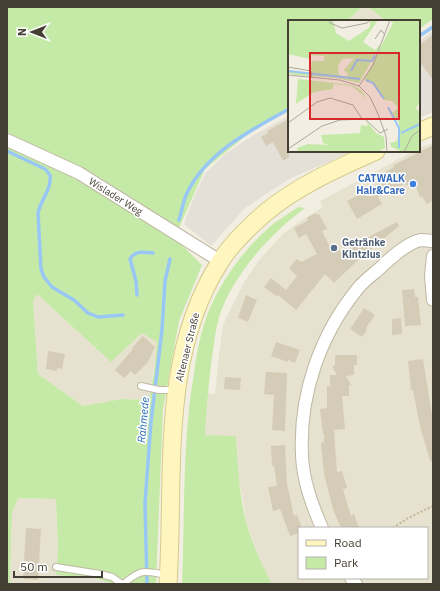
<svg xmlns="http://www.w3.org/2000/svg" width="440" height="591" font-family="'IBM Plex Sans',sans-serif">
	<rect width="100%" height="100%" fill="#f2efe2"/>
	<path fill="#e7e2cf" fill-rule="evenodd" d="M362 7H368L386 21H347Z
		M433 143V584H272L262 566 247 524 239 480 236 437 205 435 208 393 215 394 219 354 223 325 244 282 260 259 283 234 299 222 323 207 320 201 410 153 414 151H419V148ZM299 528H427V578H299Z
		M37 294 111 362 142 333 158 342 149 400 122 399 83 406 38 374 33 301Z
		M18 498 56 499 58 550 56 575 46 584H18L10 582 12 513Z"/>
	<path fill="#e4dfd7" d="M433 31V112L419 118V41Z
		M289 116V151H353L289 179 245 208 211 246 184 224 194 197 205 174 225 154 254 135Z
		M56 575 94 578 114 584H46Z"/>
	<path fill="#c5eaa7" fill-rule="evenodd" d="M7 7H362L347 21H289V110L248 134 205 169 179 228 92 173 7 134Z
		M368 7H433V19L419 29V21H386Z
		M7 143 42 160 108 198 172 237 186 249 202 265 179 321 163 409 156 584H114L94 578 56 575 58 550 56 499 18 498 12 513 10 582 18 584H7ZM37 294 111 362 142 333 157 342 154 372 149 400 122 399 83 406 38 374 33 301Z
		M298 207 305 208C271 233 234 274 220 314 217 324 215 334 214 344 209 374 207 405 205 435L236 436C238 466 239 496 247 525 253 545 262 565 272 584H182C185 514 182 442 194 373 197 351 201 329 210 308 224 276 246 247 273 224 281 218 290 213 298 207Z"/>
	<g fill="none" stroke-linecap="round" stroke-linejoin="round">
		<path stroke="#98c6f5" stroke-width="3.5" d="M419 36 433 27
			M7 151 45 169 50 175C52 189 41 199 38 213L41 269 44 277 52 287 74 300 88 313 98 317 123 315
			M179 220C182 211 183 201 187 193 207 152 251 130 289 109
			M137 295 136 281 130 259C135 250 145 252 153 253
			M147 584 145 503 151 422 162 330 165 281 170 259"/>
	</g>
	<path fill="#d4ccb6" d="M433 35V80L419 61V45Z
		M289 119V157L283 161 273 142 266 146 261 137 268 133 267 131Z
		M433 145V200L427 204 422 196 420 197 416 187 404 184 378 197 382 204 357 219 347 201 383 182 380 175 394 167V165Z
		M315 213 317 215 319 214 327 229 322 231 330 247 336 244 340 252 397 222 399 226 357 261 334 283 325 274 296 310 278 295 276 296 264 287 271 278 286 290 297 276 289 268 297 259 301 262 317 254 306 234 299 238 294 228 307 221 308 220 307 218Z
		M414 289 415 297H418L421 325 405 326 402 290Z
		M246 295 257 300 248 322 238 318Z
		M364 308 375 315 366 328 367 330 362 337 350 329Z
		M401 318 402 334 392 335V319Z
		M143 336 155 347 148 362 135 375 131 371 124 378 115 370 133 349 132 348Z
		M276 342 300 350 295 363 288 360V362L271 356Z
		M48 351 65 354 62 369 57 368V371L46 369Z
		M335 355H357V365H354V375L346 376 351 385H349V396H342L345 429 334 430 337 472 342 471 347 488 343 489 351 516 354 514 359 528H341L333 509 324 474 321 443 324 442V434H323L320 409 327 408V386H330V375H337L332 366H335Z
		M423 359 433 421V461H430L420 426 413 390H411L408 361Z
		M266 372 287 373 285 431 272 430 274 395 264 394Z
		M225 377 241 378 240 390 224 389Z
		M285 445 287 484 294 516 297 515 302 528H299V533L290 536 280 509 273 511 268 487 277 486 274 466H272L271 446Z
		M26 528 41 529 38 580 23 579Z"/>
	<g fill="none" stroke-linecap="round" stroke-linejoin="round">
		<defs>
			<path id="service" d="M141 386 159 390H175
				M56 567 100 574 112 577 122 584
				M123 584C143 568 143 571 167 575"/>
			<path id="minor" d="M7 140 79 173 220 261
				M433 256 431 276 433 300
				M322 528C312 505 303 481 302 455 299 395 320 334 359 287 364 281 372 275 379 269 388 260 408 242 421 240 425 240 429 241 433 241
				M351 578 356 584"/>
			<path id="secondary" d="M419 132 433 126
				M168 584C175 477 159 357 220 262 231 244 249 227 265 213 297 186 338 168 376 151"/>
		</defs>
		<use href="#service" stroke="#beb8a4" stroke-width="8"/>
		<use href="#minor" stroke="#beb8a4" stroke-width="14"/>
		<use href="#secondary" stroke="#d5ca8e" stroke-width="19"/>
		<path stroke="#c1b594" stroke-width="2" stroke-dasharray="2 2" stroke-linecap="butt" d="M393 528 408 518 433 506"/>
		<use href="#service" stroke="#fff" stroke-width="6"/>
		<use href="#minor" stroke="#fff" stroke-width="12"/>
		<use href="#secondary" stroke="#fff6bf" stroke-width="17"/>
	</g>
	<circle fill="#3f7fe0" stroke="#fff" stroke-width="1.5" cx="413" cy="184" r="4"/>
	<circle fill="#5c6f8a" stroke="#fff" stroke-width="1.5" cx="334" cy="248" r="4"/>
	<g text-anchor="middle" stroke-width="3" stroke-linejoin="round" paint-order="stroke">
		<g font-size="10" font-weight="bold" fill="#366cbe" stroke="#fff" text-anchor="end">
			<text x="405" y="182">CATWALK<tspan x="405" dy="12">Hair&amp;Care</tspan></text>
		</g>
		<g font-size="10" fill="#443f32" stroke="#fff">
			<text transform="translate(116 196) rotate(32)" y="4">Wislader Weg</text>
			<text transform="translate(187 347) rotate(-76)" y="4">Altenaer Straße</text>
		</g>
		<g font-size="10" font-weight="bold" fill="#4e5e75" stroke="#fff" text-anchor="start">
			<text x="342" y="246">Getränke<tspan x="342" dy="12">Kintzius</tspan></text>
		</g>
		<g font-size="11" font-style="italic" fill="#256bb6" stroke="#fff">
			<text transform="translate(143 420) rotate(-85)" y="4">Rahmede</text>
		</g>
	</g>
	<g transform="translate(288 20)">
		<rect width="132" height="132" fill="#f2efe2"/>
		<path d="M0 0H45L48 13 61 21 82 7V0H90L75 22 87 30 95 21 71 63 49 58 8 55 0 53V50L22 54 24 41H36V36L23 35 22 39 0 34ZM66 38 56 50 60 54 59 57 51 55 50 46 54 39ZM103 0H132V81L128 89 132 91V132L112 131 103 127 102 123 109 121 111 112V102L104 93 110 88 104 81 96 80 85 64 76 60 105 3ZM10 59 64 65 73 70 79 79 64 66 45 64V69L26 72 8 84ZM79 102 88 113 96 117 97 128 90 132H10L9 128 20 124 40 125 35 123 33 115 72 113 73 105 80 106Z" fill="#c5eaa7" fill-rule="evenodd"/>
		<path fill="none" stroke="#98c6f5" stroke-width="2" d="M0 51 72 59M63 51 69 40 84 41 87 35M78 60 85 63 96 79M100 87 111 108V128M113 113 132 104"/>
		<path fill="none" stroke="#aca99c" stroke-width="1" d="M42 0V3L54 8 79 3 82 0M87 19 93 10 97 15M0 47 23 51 24 58M0 55 52 60 71 66 82 77 90 94 98 116 99 132M71 66 85 45 102 0M0 103 29 82 42 78 65 85 74 99M0 129 34 106 52 100 77 99 92 113 100 109M116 132 124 116 132 110"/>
		<path fill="#d62828" fill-opacity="0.15" stroke="#d62828" stroke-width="2" d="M22 33H111V99H22Z"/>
		<rect width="132" height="132" fill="none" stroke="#443f32" stroke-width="2"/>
	</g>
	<rect width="440" height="591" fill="none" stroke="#443f32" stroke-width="16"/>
	<rect x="298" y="527" width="130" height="52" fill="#ffffff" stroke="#b4b2ad"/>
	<rect x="306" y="540" width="20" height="6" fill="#fff6bf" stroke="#b4b2ad"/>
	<text x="334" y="547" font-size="12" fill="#443f32">Road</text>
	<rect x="306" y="557" width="20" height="12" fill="#c5eaa7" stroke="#b4b2ad"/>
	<text x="334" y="567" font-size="12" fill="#443f32">Park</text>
	<g transform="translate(32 32) rotate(270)" stroke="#ffffff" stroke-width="3" paint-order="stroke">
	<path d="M0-3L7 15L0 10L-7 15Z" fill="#443f32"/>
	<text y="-6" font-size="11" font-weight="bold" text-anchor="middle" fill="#443f32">N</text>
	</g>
	<path d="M14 571v6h88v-6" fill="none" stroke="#443f32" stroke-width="2"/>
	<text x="20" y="571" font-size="12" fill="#443f32" stroke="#ffffff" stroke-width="3" paint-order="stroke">50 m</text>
</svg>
